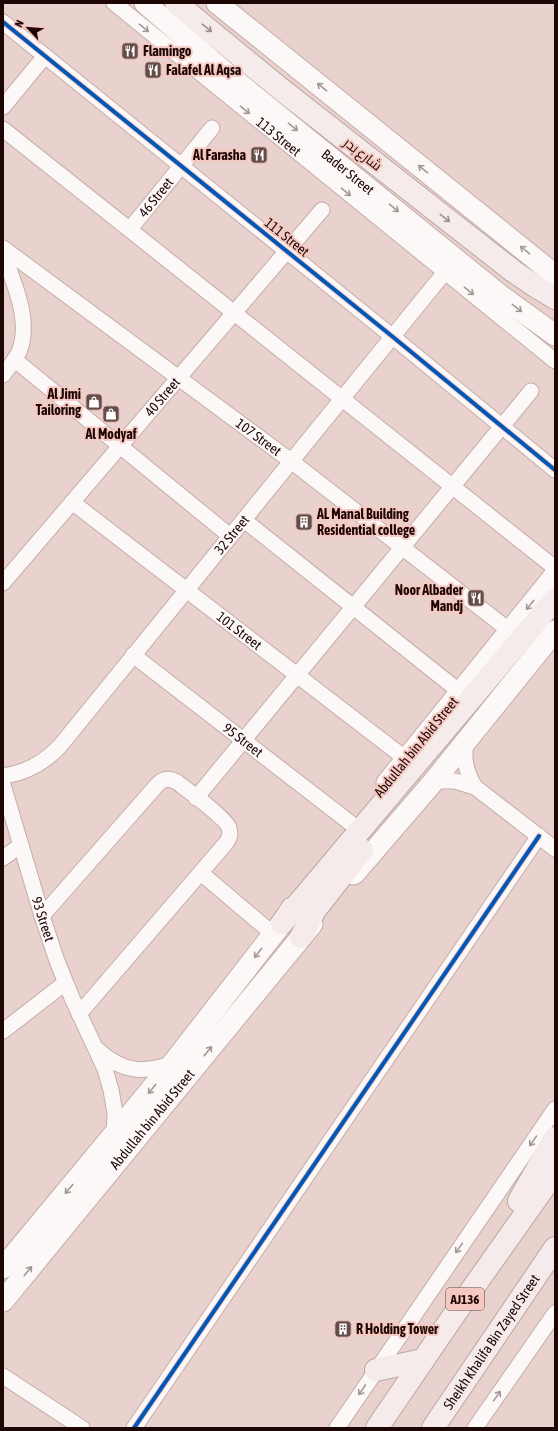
<svg xmlns="http://www.w3.org/2000/svg" width="558" height="1431" font-family="'Asap Condensed',Cairo,sans-serif">
	<rect width="100%" height="100%" fill="#e9d1cd"/>
	<g fill="none" stroke-linecap="round" stroke-linejoin="round">
		<defs>
			<g id="street">
				<path id="s1" d="M114 3 555 361"/>
				<path d="M3 22 393 337 555 470"/>
				<path d="M3 107 45 56"/>
				<path d="M3 129 555 568"/>
				<path id="s2" d="M130 229 212 128"/>
				<path id="s3" d="M3 248 291 461 510 631"/>
				<path d="M3 252C13 282 32 320 19 352 15 360 9 367 3 375"/>
				<path d="M15 360 230 536"/>
				<path id="s4" d="M72 502 406 759"/>
				<path d="M244 520 460 692"/>
				<path id="s5" d="M3 583 322 210"/>
				<path id="s6" d="M133 655 353 825"/>
				<path d="M466 741C463 759 466 772 475 787"/>
				<path id="s7" d="M3 776C26 773 44 763 60 746L445 272"/>
				<path d="M434 781H455L475 787 555 849"/>
				<path id="s8" d="M3 785 42 916 57 961 72 998 105 1069 111 1090 115 1113 114 1135"/>
				<path d="M196 798 531 391"/>
				<path d="M3 858 21 845"/>
				<path d="M201 873 273 934"/>
				<path d="M42 916 157 785C163 778 169 778 177 782 187 790 227 819 229 828 231 834 229 839 226 843L79 1014"/>
				<path d="M3 1031 65 983"/>
				<path d="M98 1050C122 1072 143 1074 173 1063"/>
				<path d="M3 1376 82 1428"/>
				<path d="M134 1428 539 836"/>
				<path d="M337 1428 555 1109"/>
				<path d="M475 1428 555 1313"/>
			</g>
			<g id="secondary">
				<path id="s9" d="M145 3 226 73 501 296 555 335"/>
				<path d="M217 3 555 275"/>
				<path d="M387 783 555 575"/>
				<path d="M354 874 434 781 555 631"/>
				<path d="M3 1268 173 1063 282 923 292 908"/>
				<path id="s10" d="M3 1301 312 924"/>
			</g>
			<g id="primary">
				<path d="M176 3 282 90 513 271 535 286 555 298"/>
				<path d="M282 923 555 599"/>
				<path d="M301 937 315 910 362 850"/>
				<path d="M519 1201 555 1138"/>
				<path d="M376 1370 423 1360"/>
				<path d="M377 1428 456 1312 555 1172"/>
				<path id="s11" d="M433 1428 555 1248"/>
			</g>
		</defs>
		<use href="#street" stroke="#c5ada9" stroke-width="17"/>
		<use href="#secondary" stroke="#c5ada9" stroke-width="23"/>
		<use href="#primary" stroke="#bba6a2" stroke-width="24"/>
		<use href="#street" stroke="#fcf8f8" stroke-width="15"/>
		<use href="#secondary" stroke="#fcf8f8" stroke-width="21"/>
		<use href="#primary" stroke="#f4ebea" stroke-width="22"/>
		<defs>
			<path id="cycleway" d="M3 22 393 337 555 470
				M134 1428 539 836"/>
		</defs>
		<use href="#cycleway" stroke="#f5c9c1" stroke-width="6"/>
		<use href="#cycleway" stroke="#0057b8" stroke-width="4"/>
	</g>
	<defs><path id="oneway-shaft" d="M-6 0H5M1.5-3L5.5 0L1.5 3" fill="none" stroke-width="1.6" stroke-linecap="round" stroke-linejoin="round"/></defs>
	<g stroke="#a39796">
		<use href="#oneway-shaft" transform="translate(144 28) rotate(39)"/>
		<use href="#oneway-shaft" transform="translate(322 87) rotate(-141)"/>
		<use href="#oneway-shaft" transform="translate(245 110) rotate(39)"/>
		<use href="#oneway-shaft" transform="translate(293 127) rotate(39)"/>
		<use href="#oneway-shaft" transform="translate(423 169) rotate(-141)"/>
		<use href="#oneway-shaft" transform="translate(346 192) rotate(39)"/>
		<use href="#oneway-shaft" transform="translate(394 208) rotate(39)"/>
		<use href="#oneway-shaft" transform="translate(525 250) rotate(-141)"/>
		<use href="#oneway-shaft" transform="translate(469 291) rotate(39)"/>
		<use href="#oneway-shaft" transform="translate(517 308) rotate(38)"/>
		<use href="#oneway-shaft" transform="translate(530 605) rotate(129)"/>
		<use href="#oneway-shaft" transform="translate(258 953) rotate(128)"/>
		<use href="#oneway-shaft" transform="translate(208 1051) rotate(-51)"/>
		<use href="#oneway-shaft" transform="translate(152 1089) rotate(129)"/>
		<use href="#oneway-shaft" transform="translate(533 1141) rotate(125)"/>
		<use href="#oneway-shaft" transform="translate(69 1189) rotate(130)"/>
		<use href="#oneway-shaft" transform="translate(459 1248) rotate(125)"/>
		<use href="#oneway-shaft" transform="translate(28 1271) rotate(-51)"/>
		<use href="#oneway-shaft" transform="translate(362 1390) rotate(124)"/>
		<use href="#oneway-shaft" transform="translate(497 1396) rotate(-55)"/>
	</g>
	<g stroke="#9e8f8e">
		<use href="#oneway-shaft" transform="translate(207 28) rotate(39)"/>
		<use href="#oneway-shaft" transform="translate(445 218) rotate(38)"/>
	</g>
	<defs>
		<symbol id="restaurant-square" viewBox="-11 -11 22 22"><rect x="-9" y="-9" width="18" height="18" rx="4" fill="#654d4a" stroke="#f5c9c1"/><path d="M-5-6h1v4h1v-4h1v4h1v-4h1v5L-1.5 .5V6h-2V.5L-5-1ZM5-6V6H3V1.5H1.5Q1.5-4 5-6Z" fill="#fff"/></symbol>
		<symbol id="shop-square" viewBox="-11 -11 22 22"><rect x="-9" y="-9" width="18" height="18" rx="4" fill="#654d4a" stroke="#f5c9c1"/><path d="M-5-2.5h2.3a2.7 3.5 0 0 1 5.4 0H5L5.5 6h-11ZM-1.5-2.5h3a1.5 2.3 0 0 0-3 0Z" fill="#fff"/></symbol>
		<symbol id="building-square" viewBox="-11 -11 22 22"><rect x="-9" y="-9" width="18" height="18" rx="4" fill="#654d4a" stroke="#f5c9c1"/><path d="M-4-6H4V6H1V3H-1V6H-4ZM-2.5-4.3h1.7v1.8h-1.7ZM.8-4.3h1.7v1.8H.8ZM-2.5-1h1.7V.8h-1.7ZM.8-1h1.7V.8H.8Z" fill="#fff"/></symbol>
	</defs>
	<g fill-rule="evenodd">
		<use href="#restaurant-square" x="120" y="41" width="20" height="20"/>
		<use href="#restaurant-square" x="143" y="60" width="20" height="20"/>
		<use href="#restaurant-square" x="249" y="145" width="20" height="20"/>
		<use href="#shop-square" x="84" y="392" width="20" height="20"/>
		<use href="#shop-square" x="101" y="404" width="20" height="20"/>
		<use href="#building-square" x="294" y="512" width="20" height="20"/>
		<use href="#restaurant-square" x="466" y="588" width="20" height="20"/>
		<use href="#building-square" x="333" y="1319" width="20" height="20"/>
	</g>
	<g text-anchor="middle" stroke-width="4" stroke-linejoin="round" paint-order="stroke">
		<rect fill="#f5c9c1" stroke="#5e403d" stroke-width="1" x="446" y="1288" width="38" height="22" rx="3"/>
		<g font-size="13" font-weight="bold" fill="#1e0604">
			<text x="465" y="1304">AJ136</text>
		</g>
		<g font-size="14" font-weight="bold" fill="#1e0604" stroke="#f5c9c1" text-anchor="start">
			<text x="143" y="56">Flamingo</text>
			<text x="166" y="75">Falafel Al Aqsa</text>
			<text x="246" y="160" text-anchor="end">Al Farasha</text>
			<text x="81" y="399" text-anchor="end">Al Jimi<tspan x="81" dy="16">Tailoring</tspan></text>
			<text x="111" y="439" text-anchor="middle">Al Modyaf</text>
			<text x="317" y="519">AL Manal Building<tspan x="317" dy="16">Residential college</tspan></text>
			<text x="463" y="595" text-anchor="end">Noor Albader<tspan x="463" dy="16">Mandj</tspan></text>
			<text x="356" y="1334">R Holding Tower</text>
		</g>
		<g font-size="14" fill="#1e0604" stroke="#f5c9c1">
			<text dy="5" stroke="none"><textPath href="#s1" startOffset="212">113 Street</textPath></text>
			<text transform="translate(363 154) rotate(38)" y="5">شارع بدر</text>
			<text dy="5" stroke="none"><textPath href="#s9" startOffset="264">Bader Street</textPath></text>
			<text dy="5" stroke="none"><textPath href="#s2" startOffset="41">46 Street</textPath></text>
			<text transform="translate(287 237) rotate(39)" y="5">111 Street</text>
			<text dy="5" stroke="none"><textPath href="#s5" startOffset="245">40 Street</textPath></text>
			<text dy="5" stroke="none"><textPath href="#s3" startOffset="318">107 Street</textPath></text>
			<text dy="5" stroke="none"><textPath href="#s7" startOffset="338">32 Street</textPath></text>
			<text dy="5" stroke="none"><textPath href="#s4" startOffset="211">101 Street</textPath></text>
			<text dy="5" stroke="none"><textPath href="#s6" startOffset="139">95 Street</textPath></text>
			<text transform="translate(416 747) rotate(-51)" y="5">Abdullah bin Abid Street</text>
			<text dy="5" stroke="none"><textPath href="#s8" startOffset="140">93 Street</textPath></text>
			<text dy="5" stroke="none"><textPath href="#s10" startOffset="235">Abdullah bin Abid Street</textPath></text>
			<text dy="5" stroke="none"><textPath href="#s11" startOffset="104">Sheikh Khalifa Bin Zayed Street</textPath></text>
		</g>
	</g>
	<rect width="558" height="1431" fill="none" stroke="#1e0604" stroke-width="8"/>
	<g transform="translate(28 28) rotate(296)" stroke="#f5c9c1" stroke-width="3" paint-order="stroke">
	<path d="M0-3L7 15L0 10L-7 15Z" fill="#1e0604"/>
	<text y="-6" font-size="11" font-weight="bold" text-anchor="middle" fill="#1e0604">N</text>
	</g>
</svg>
